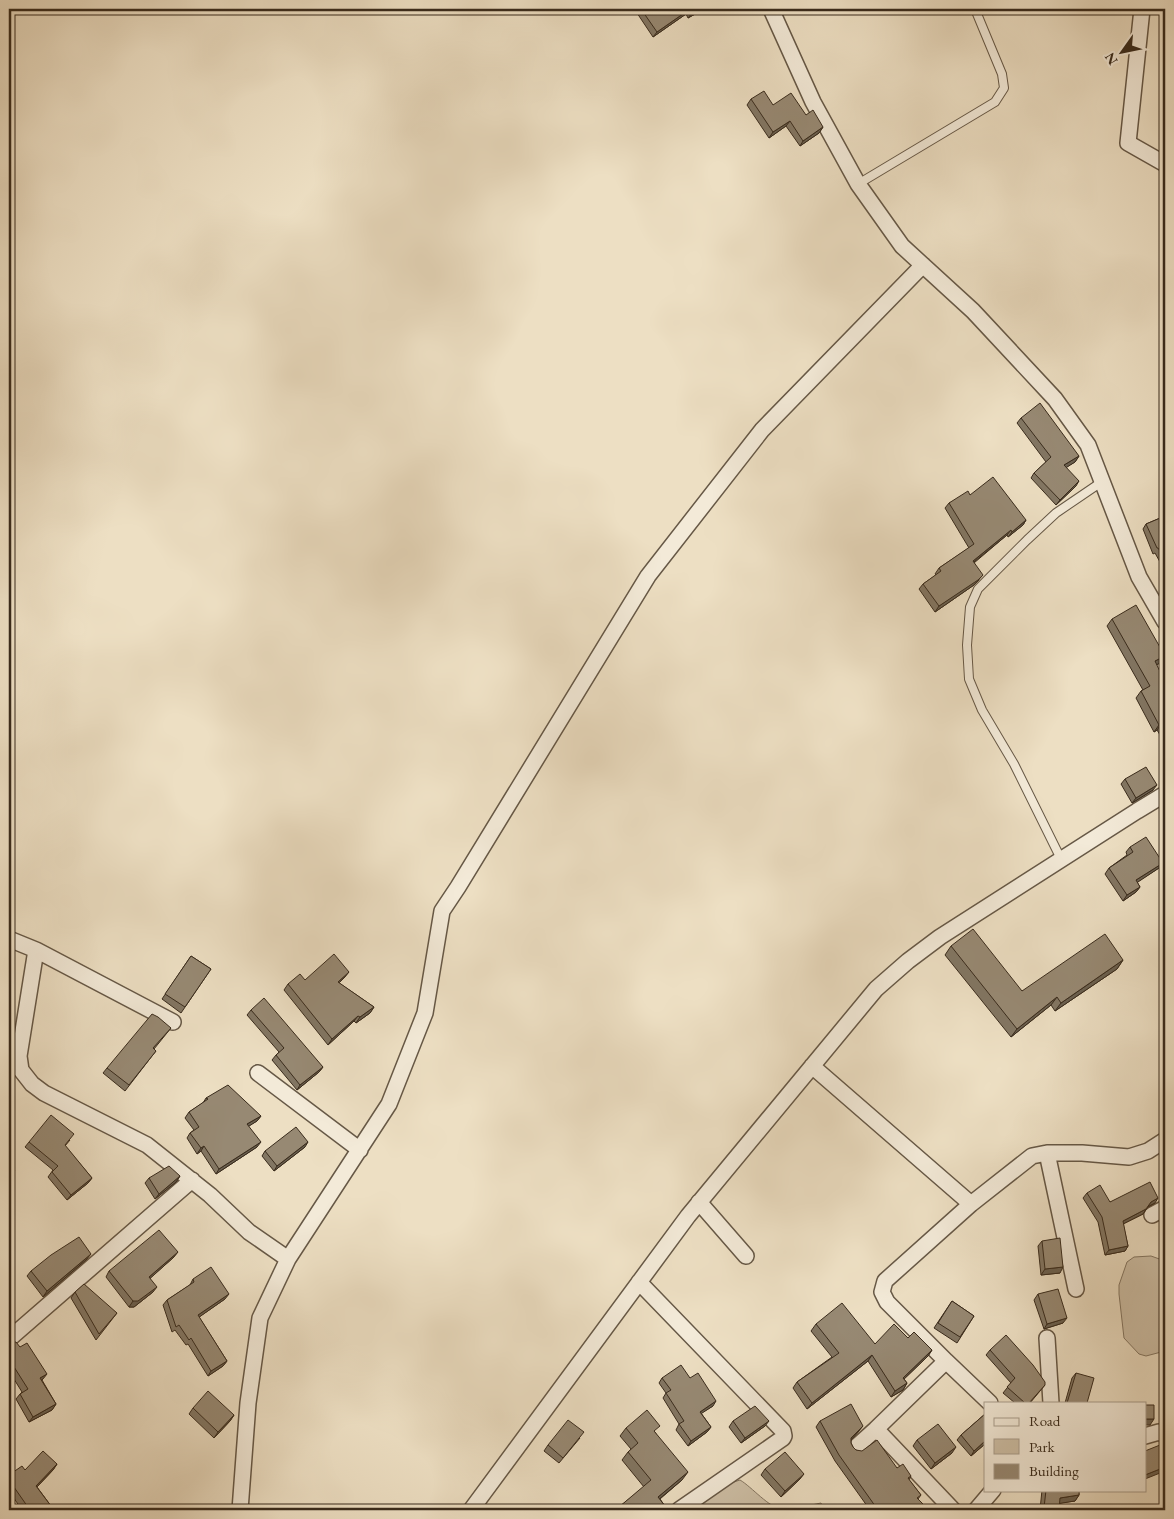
<svg xmlns="http://www.w3.org/2000/svg" width="1174" height="1519" font-family="'EB Garamond',serif">
	<rect width="100%" height="100%" fill="#eddfc3"/>
	<filter id="stains"><feTurbulence type="fractalNoise" baseFrequency=".004" numOctaves="4"/><feColorMatrix values="0 0 0 0 .2 0 0 0 0 .09 0 0 0 0 .02 0 0 0 .5 -.17"/></filter>
	<radialGradient id="worn" r=".72"><stop offset=".6" stop-color="#630" stop-opacity="0"/><stop offset="1" stop-color="#630" stop-opacity=".3"/></radialGradient>
	<path fill="#cec0a7" stroke="#847662" d="M1151 1256 1165 1261V1351L1146 1356 1139 1354 1124 1338 1119 1294V1285L1127 1262 1134 1257Z
		M740 1480C752 1487 769 1508 782 1509 791 1510 811 1505 821 1503L824 1510H694C709 1495 719 1486 740 1480Z"/>
	<g fill="none" stroke-linecap="round" stroke-linejoin="round">
		<defs>
			<path id="service" d="M858 184 995 102 1004 88 1002 74 975 9
				M1061 859 1014 764 982 710 969 679 967 645 970 607 978 589 1027 540 1056 513 1103 481"/>
			<path id="minor" d="M771 9 813 102 858 184 902 246 973 311 1055 399 1088 445 1139 577 1165 622
				M1142 9 1128 143 1165 164
				M9 939 36 950 173 1022
				M36 950 19 1056 21 1070 32 1084 44 1093 147 1145 210 1195 249 1232 288 1259
				M812 1066 971 1204
				M258 1073 360 1150
				M1047 1153 1076 1289
				M699 1202 746 1256
				M1152 1215 1165 1208
				M639 1282 783 1431 784 1436 783 1438 679 1510
				M1047 1338 1051 1403
				M9 1339 192 1180
				M946 1361 990 1403
				M1145 1436 1159 1432 1165 1435
				M856 1447 876 1429
				M240 1510 248 1403 260 1318 288 1259 389 1104 425 1013 442 911 458 887 648 576 762 430 923 265
				M471 1510 688 1216 876 989 908 961 940 937 1137 811 1165 794
				M953 1510 876 1429 946 1361 887 1302 882 1292 885 1281 971 1204 1032 1156 1047 1153H1082L1129 1157 1148 1151 1165 1140
				M976 1510 993 1490"/>
		</defs>
		<use href="#service" stroke="#665846" stroke-width="10"/>
		<use href="#minor" stroke="#665846" stroke-width="18"/>
		<use href="#service" stroke="#f3ead8" stroke-width="8"/>
		<use href="#minor" stroke="#f3ead8" stroke-width="15"/>
	</g>
	<path fill="#827663" stroke="#392b1c" d="M641 9H704L688 18 686 14 653 37 637 13Z
		M751 99 806 115 823 127 819 133 800 146 786 126 769 138 747 105Z
		M1021 418 1079 456 1075 462 1066 467 1076 486 1056 505 1031 478 1034 473 1046 462 1017 423Z
		M970 495 1026 520 1023 525 1008 537 1007 535 974 563 979 580 974 585 935 612 919 589 923 584 936 575 935 574 939 568 969 548 945 508 949 503Z
		M1165 516V571L1155 553 1153 554 1143 529 1146 524Z
		M1112 619 1165 656 1160 663 1156 665 1165 682V743L1157 730 1154 732 1136 698 1141 691 1143 690 1107 626Z
		M1125 779 1153 790 1132 803 1121 784Z
		M1130 847 1159 868 1137 882 1140 887 1136 892 1123 901 1105 874 1109 868 1127 855 1126 852Z
		M951 946 1022 991 1123 960 1117 969 1055 1011 1051 1005 1011 1037 945 955Z
		M191 956 211 969 181 1013 162 999Z
		M345 977 339 983 374 1007 370 1013 356 1023 354 1021 328 1045 284 990 288 984 305 980Z
		M251 1010 323 1067 319 1072 297 1090 272 1060 276 1055 279 1052 247 1015Z
		M171 1028 154 1049 156 1051 152 1056 125 1091 103 1073 107 1068Z
		M206 1098 261 1116 257 1121 248 1126 257 1147 216 1174 201 1151 197 1154 187 1138 190 1133 194 1130 185 1118 189 1112 203 1103Z
		M70 1140 65 1146 92 1178 88 1183 67 1200 48 1177 53 1170 25 1147 29 1142Z
		M305 1147 274 1171 262 1156 265 1151Z
		M180 1176 176 1182 155 1199 145 1183 149 1178Z
		M1087 1193 1110 1202 1155 1203 1148 1207 1143 1214 1123 1224 1128 1246 1125 1251 1105 1255 1098 1222 1083 1198Z
		M1042 1241 1060 1273 1041 1275 1038 1246Z
		M174 1257 150 1278 153 1292 134 1307H129L106 1277 109 1271Z
		M87 1259 43 1297 27 1276 31 1271Z
		M193 1279 225 1299 199 1317 227 1361 223 1366 208 1376 188 1344 186 1345 175 1330 172 1332 163 1305 167 1300 190 1285Z
		M75 1292 117 1313 96 1340 71 1298Z
		M1038 1294 1063 1323 1044 1329 1034 1300Z
		M952 1301 974 1316 957 1343 934 1328Z
		M816 1324 875 1344 908 1338 932 1350 928 1356 904 1379 907 1383 903 1390 891 1397 868 1361 807 1409 793 1388 797 1382 832 1357 811 1331Z
		M9 1341 43 1379 42 1380 56 1404 52 1410 29 1422 16 1399 20 1394 22 1392 9 1371Z
		M990 1350 1045 1385 1030 1403H1015L1003 1393 1011 1383 986 1355Z
		M1076 1373 1087 1403H1065L1072 1378Z
		M662 1378H690L713 1406 701 1413 711 1427 707 1432 688 1446 676 1430 679 1424 663 1398 666 1393 659 1383Z
		M193 1408 234 1415 230 1421 214 1438 189 1414Z
		M985 1414V1444L971 1456 957 1440 961 1435Z
		M733 1421 765 1426 741 1443 729 1427Z
		M820 1421 859 1431 851 1440V1443L853 1447 856 1450 897 1468 911 1476 909 1480 921 1495 918 1499 929 1510H870L835 1461 816 1427Z
		M626 1428 655 1432 682 1480 660 1499 665 1506 663 1510H617L619 1507 644 1487 622 1460 628 1452 631 1449 620 1436Z
		M580 1438 559 1463 544 1451 548 1445Z
		M917 1440 952 1453 931 1469 913 1446Z
		M57 1464 53 1470 37 1487 54 1510H22L9 1491V1475L25 1470Z
		M765 1469 800 1479 781 1497 761 1475Z
		M1042 1490H1079V1495L1075 1501 1060 1503 1059 1510H1040Z"/>
	<path fill="#6a6050" stroke="#392b1c" d="M690 9 686 14 653 37 657 32Z
		M699 9H704L688 18 692 13Z
		M790 121 786 126 769 138 773 132Z
		M823 127 819 133 800 146 803 141Z
		M1079 456 1075 462 1061 471 1064 465Z
		M1079 481 1076 486 1056 505 1060 500Z
		M1026 520 1023 525 1008 537 1012 532Z
		M1011 530 1007 535 969 566 973 561Z
		M983 575 974 585 935 612 939 606Z
		M1165 656 1160 663 1150 668 1155 661Z
		M1162 723 1157 730 1154 732 1159 725Z
		M1157 785 1153 790 1132 803 1136 798Z
		M1163 863 1159 868 1132 886 1136 880Z
		M1140 887 1136 892 1123 901 1127 895Z
		M1123 960 1117 969 1055 1011 1061 1003Z
		M349 972 345 977 334 988 338 982Z
		M1057 997 1051 1005 1011 1037 1017 1029Z
		M374 1007 370 1013 356 1023 360 1017Z
		M358 1016 354 1021 328 1045 332 1039Z
		M323 1067 319 1072 297 1090 300 1085Z
		M261 1116 257 1121 243 1130 247 1124Z
		M261 1142 257 1147 216 1174 219 1169Z
		M308 1142 305 1147 274 1171 277 1166Z
		M204 1146 201 1151 197 1154 201 1148Z
		M180 1176 176 1182 155 1199 159 1194Z
		M92 1178 88 1183 67 1200 71 1195Z
		M1158 1198 1155 1203 1147 1207 1151 1202Z
		M1146 1209 1143 1214 1119 1226 1123 1221Z
		M1128 1246 1125 1251 1105 1255 1109 1250Z
		M178 1252 174 1257 145 1283 149 1277Z
		M91 1254 87 1259 43 1297 47 1291Z
		M1063 1267 1060 1273 1041 1275 1045 1269Z
		M157 1287 153 1292 134 1307H129L133 1301Z
		M229 1294 225 1299 195 1320 198 1315Z
		M1067 1318 1063 1323 1044 1329 1047 1324Z
		M932 1350 928 1356 899 1384 903 1378Z
		M872 1355 868 1361 807 1409 812 1403Z
		M227 1361 223 1366 208 1376 211 1371Z
		M47 1374 43 1379 36 1383 40 1378Z
		M907 1383 903 1390 891 1397 895 1391Z
		M716 1401 713 1406 696 1417 700 1412Z
		M56 1404 52 1410 29 1422 33 1417Z
		M234 1415 230 1421 214 1438 218 1432Z
		M1145 1419H1154L1150 1425H1145Z
		M769 1421 765 1426 741 1443 745 1438Z
		M863 1426 859 1431 847 1444 851 1438Z
		M711 1427 707 1432 688 1446 691 1441Z
		M985 1441V1444L971 1456 974 1451Z
		M956 1447 952 1453 931 1469 935 1463Z
		M57 1464 53 1470 33 1491 36 1486Z
		M1165 1467V1471L1145 1479V1475Z
		M688 1472 682 1480 652 1505 658 1497Z
		M804 1474 800 1479 781 1497 785 1491Z
		M1079 1495 1075 1501 1056 1504 1060 1498Z
		M1044 1508 1059 1510H1042Z"/>
	<path fill="#978973" stroke="#392b1c" d="M641 9H699L692 13 690 9 657 32Z
		M764 91 773 105 791 93 806 115 813 110 823 127 803 141 790 121 773 132 751 99Z
		M1040 403 1079 456 1064 465 1079 481 1060 500 1034 473 1051 457 1021 418Z
		M993 477 1026 520 1012 532 1011 530 973 561 983 575 978 580 939 606 923 584 941 571 939 568 974 544 949 503 968 491 970 495Z
		M1165 516V559L1158 548H1157L1146 524Z
		M1136 605 1165 656 1155 661 1165 682V728L1162 723 1159 725 1141 691 1150 686 1112 619Z
		M1146 767 1157 785 1136 798 1125 779Z
		M1146 837 1163 863 1136 880 1140 887 1127 895 1109 868 1133 852 1130 847Z
		M973 929 1022 991 1105 934 1123 960 1061 1003 1057 997 1017 1029 951 946Z
		M334 954 349 972 338 982 374 1007 360 1017 358 1016 332 1039 288 984 300 974 305 980Z
		M191 956 211 969 185 1007 165 994Z
		M264 998 323 1067 300 1085 276 1055 284 1048 251 1010Z
		M152 1014 158 1017 171 1028 153 1048 156 1051 129 1085 107 1068Z
		M228 1085 261 1116 247 1124 261 1142 219 1169 204 1146 201 1148 190 1133 199 1127 189 1112 208 1099 206 1098Z
		M51 1115 74 1134 65 1145 92 1178 71 1195 52 1172 58 1166 29 1142Z
		M296 1127 308 1142 277 1166 265 1151Z
		M9 1165 15 1170 9 1177Z
		M169 1166 180 1176 159 1194 149 1178Z
		M1150 1182 1158 1198 1151 1202 1146 1209 1123 1221 1128 1246 1109 1250 1102 1217 1087 1193 1100 1185 1110 1202Z
		M159 1230 178 1252 149 1277 157 1287 138 1301H133L109 1271Z
		M79 1237 91 1254 47 1291 31 1271 51 1255Z
		M1060 1238 1063 1267 1045 1269 1042 1241Z
		M211 1267 229 1294 198 1315 227 1361 211 1371 191 1338 189 1340 179 1325 176 1327 167 1300 194 1282 193 1279Z
		M84 1284 117 1313 99 1334 75 1292Z
		M1058 1289 1067 1318 1047 1324 1038 1294Z
		M952 1301 974 1316 960 1337 938 1323Z
		M842 1303 875 1344 894 1324 908 1338 914 1332 932 1350 903 1378 907 1383 895 1391 872 1355 812 1403 797 1382 839 1353 816 1324Z
		M1006 1335 1033 1365 1045 1382V1385L1029 1403H1025L1007 1387 1015 1378 990 1350Z
		M9 1341 10 1342H16L20 1347 27 1343 47 1374 40 1378 56 1404 33 1417 20 1394 28 1389 9 1359Z
		M681 1365 690 1378 698 1373 716 1401 700 1412 711 1427 691 1441 679 1424 684 1421 666 1393 671 1390 662 1378Z
		M1076 1373 1094 1378 1087 1403H1067Z
		M208 1391 234 1415 218 1432 193 1408Z
		M851 1404 863 1426 851 1438V1443L853 1447 856 1450 862 1451 877 1440 897 1468 903 1464 911 1476 908 1478 921 1495 917 1498 929 1510H878L839 1455 820 1421Z
		M1145 1405H1154V1419H1145Z
		M755 1406 769 1421 745 1438 733 1421Z
		M647 1410 660 1426 654 1431 688 1472 658 1497 665 1506 661 1510H622L619 1507 651 1480 628 1452 638 1443 626 1428Z
		M985 1414V1441L974 1451 961 1435Z
		M568 1420 584 1432 563 1458 548 1445Z
		M938 1424 956 1447 935 1463 917 1440Z
		M1165 1443V1467L1145 1475V1451Z
		M43 1451 57 1464 36 1486 54 1510H30L9 1480V1475L22 1466 25 1470Z
		M785 1452 804 1474 785 1491 765 1469Z
		M1046 1490H1079V1495L1060 1498 1059 1510 1044 1508Z"/>
	<rect width="1174" height="1519" fill="none" stroke="#eddfc3" stroke-width="30"/>
	<rect x="10" y="10" width="1154" height="1499" fill="none" stroke="#392b1c" stroke-width="2.5"/>
	<rect x="15" y="15" width="1144" height="1489" fill="none" stroke="#392b1c"/>
	<rect x="984" y="1402" width="162" height="90" fill="#f3ead8" stroke="#a99e8d"/>
	<rect x="994" y="1418" width="25" height="8" fill="#f3ead8" stroke="#a99e8d"/>
	<text x="1029" y="1426" font-size="15" fill="#392b1c">Road</text>
	<rect x="994" y="1439" width="25" height="15" fill="#cec0a7" stroke="#a99e8d"/>
	<text x="1029" y="1452" font-size="15" fill="#392b1c">Park</text>
	<rect x="994" y="1464" width="25" height="15" fill="#978973" stroke="#a99e8d"/>
	<text x="1029" y="1476" font-size="15" fill="#392b1c">Building</text>
	<g transform="translate(1122 52) rotate(237)" stroke="#f3ead8" stroke-width="4" paint-order="stroke">
	<path d="M0-4L9 19L0 12L-9 19Z" fill="#392b1c"/>
	<text y="-8" font-size="14" font-weight="bold" text-anchor="middle" fill="#392b1c">N</text>
	</g>
	<rect width="100%" height="100%" filter="url(#stains)"/>
	<rect width="100%" height="100%" fill="url(#worn)"/>
</svg>
